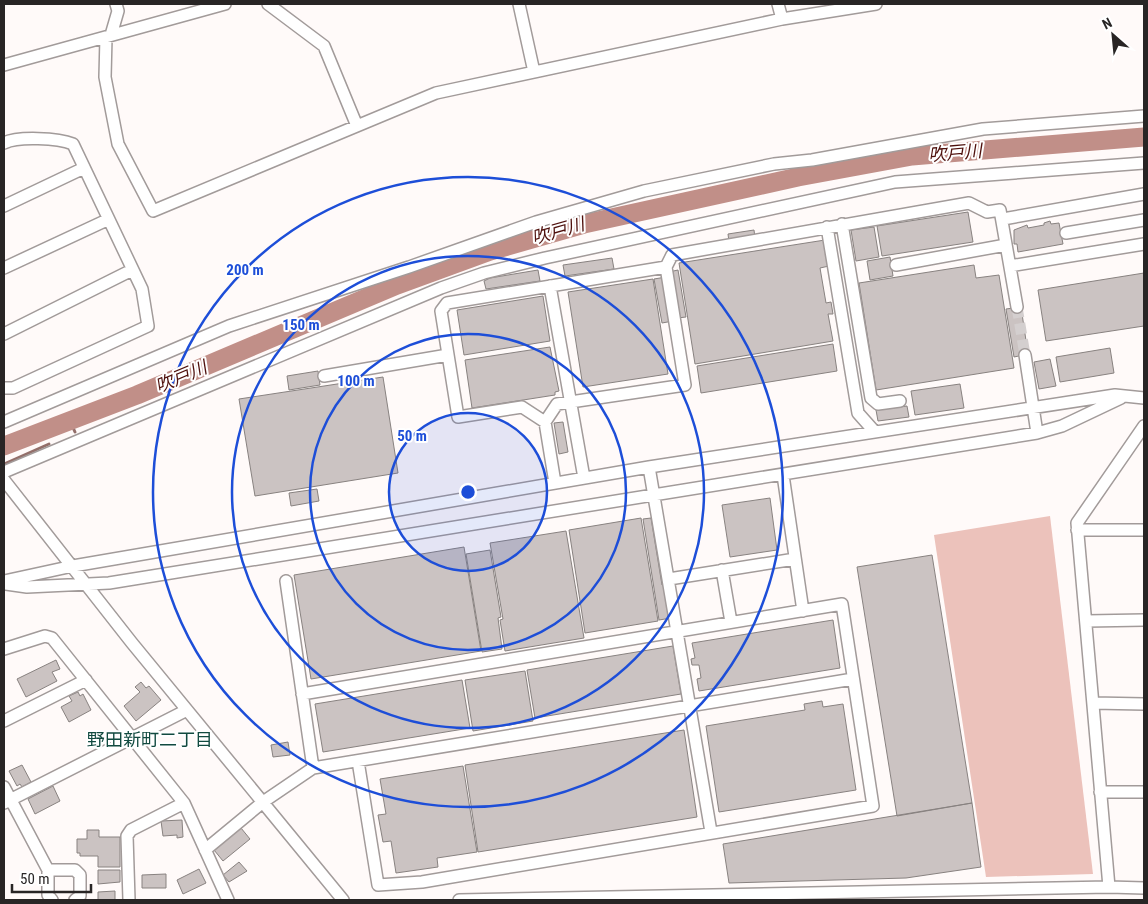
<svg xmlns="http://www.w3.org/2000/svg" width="1148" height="904" font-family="'Roboto Condensed','Noto Sans JP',sans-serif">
	<rect width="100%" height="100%" fill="#fffaf9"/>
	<path fill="#ecc2bb" d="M1050 516 1093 874 986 877 934 535Z"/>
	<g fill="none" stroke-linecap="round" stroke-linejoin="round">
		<path stroke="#936f6a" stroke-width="3" d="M70 421 75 432
			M4 464 49 444"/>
		<path stroke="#c18f88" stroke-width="19" d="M4 446 137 395 397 285 490 251 584 224 798 177 912 156 1144 137"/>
	</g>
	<path fill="#cbc3c2" stroke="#888280" d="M968 212 973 242 882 256 877 226Z
		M1050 221 1051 224 1059 223 1063 244 1018 252 1017 244H1014V230L1027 225 1028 228 1044 225V223Z
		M874 227 879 257 856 261 851 230Z
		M754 230 755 238 729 242 728 234Z
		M825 240 829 266 820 268 826 303 831 302 833 314H828L833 341 695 364 679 263Z
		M890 257 893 276 870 280 867 261Z
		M612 258 614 269 565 276 563 265Z
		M974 265 976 278 999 275 1014 368 876 390 859 283Z
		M538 270 540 281 486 289 484 281 490 278Z
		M678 270 686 317 677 318 669 272Z
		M1144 273V326L1046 341 1038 290Z
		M666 277 673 321 662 323 654 279Z
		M653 279 668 374 583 387 568 292Z
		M543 296 550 341 464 355 457 310Z
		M1021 307 1028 354 1014 357 1006 309Z
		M833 344 837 371 701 393 697 366Z
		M550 347 559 391 555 392V395L472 408 465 360Z
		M1110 348 1114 373 1060 382 1056 357Z
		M1050 359 1056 386 1039 389 1034 362Z
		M318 371 320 385 289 390 287 376Z
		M383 377 398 473 255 496 239 399Z
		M960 384 964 408 915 415 911 391Z
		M907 406 909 417 878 421 876 410Z
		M563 422 568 452 559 454 554 423Z
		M317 489 319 501 291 506 289 493Z
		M770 498 777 550 730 557 722 505Z
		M641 518 658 621 585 633 569 530Z
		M651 518 662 585H666L671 618 659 620 643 519Z
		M566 531 584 638 505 651 500 620 503 619 490 543Z
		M464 547 481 651 311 679 294 575Z
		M490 550 501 617 498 618 502 649 482 652 466 554Z
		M932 555 972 803 897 816 857 567Z
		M833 620 840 668 699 691 697 679 701 678 699 665H692L691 659 695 658 692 643Z
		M673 646 681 694 535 718 527 670Z
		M56 660 60 669 52 672 57 681 26 697 17 679Z
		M525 671 533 721 473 731 465 680Z
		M462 680 470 728 323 752 315 704Z
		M141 682 146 688 149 686 161 700 136 721 124 706 140 692 135 687Z
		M78 692 80 696 83 694 91 710 69 722 61 707 72 701 69 696Z
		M822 701 823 707 843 704 856 790 719 812 706 726 805 710 804 704Z
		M684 730 697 817 478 852 465 765Z
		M288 742 290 755 273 757 271 745Z
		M22 765 31 782 22 787 20 784 17 786 9 771Z
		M463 766 477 852 437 858 438 867 396 873 391 841 383 842 378 815 386 814 380 779Z
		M53 786 60 801 35 814 28 799Z
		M972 803 981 867 906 878 729 883 723 844Z
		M182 820 183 837 177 838V835L163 836 161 821Z
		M241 828 250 839 223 861 214 850Z
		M87 830H99V837H120V867H98V856H80V853H77V839H87Z
		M239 862 247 871 229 882 223 875Z
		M199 869 206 883 183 894 177 880Z
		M98 870H120V882L98 884Z
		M166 874V888H142V875Z
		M115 891V900H98V892Z"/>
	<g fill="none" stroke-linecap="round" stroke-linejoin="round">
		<path stroke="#d4cfcf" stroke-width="11" stroke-dasharray="11 5.5" stroke-linecap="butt" d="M1017 307 1025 355"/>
		<defs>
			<path id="minor" d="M268 4 324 46 357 126
				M519 4 534 72
				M778 4 782 19
				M111 35 118 11 116 4
				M106 37 105 77 118 144 153 211 436 93 782 19 876 4
				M4 65 225 4
				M4 143C18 136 58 138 73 144L142 289 148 326 13 388H4
				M4 206 84 168
				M1003 219 1144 194
				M842 224 871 398 878 404 900 401
				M827 227 858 413 874 431
				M1066 233 1144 220
				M896 265 1006 245
				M1010 266 1144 244
				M666 267 685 385 557 404 545 422 522 407 458 417 441 311 447 303 666 267 672 255 969 203 987 212 1000 210 1017 307
				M4 268 107 220
				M550 286 584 478
				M4 334 132 270
				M1025 355 1037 433
				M324 376 448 355
				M4 422 229 326 409 267 536 222 644 191 774 164 812 160 983 129 1144 116
				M545 422 555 483
				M649 467 711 832
				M4 472 441 288 484 273 545 258 895 182 1144 163
				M783 475 803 611
				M4 480 132 643 343 900
				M1077 530H1144
				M722 570 731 622
				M669 579 795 559
				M4 581 73 566 649 467 1115 395 1144 398
				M286 581 313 768
				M6 584 27 587 109 583 1037 433 1062 426 1121 398
				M1087 621 1144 620
				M4 649 45 636 52 638 184 803 228 900
				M302 694 842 604 873 806 422 882 378 885 358 761
				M1093 703 1144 704
				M4 721 86 680
				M4 787 48 870V895L52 900
				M1100 792H1144
				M4 803 187 710
				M205 850 263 802 313 768 853 679
				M48 870H75L80 875V896L75 900
				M1109 887 1144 888
				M129 900 127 836 131 830 184 803
				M459 900 1109 887 1077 523 1144 426"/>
		</defs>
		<use href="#minor" stroke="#a29b9a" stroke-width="14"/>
		<use href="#minor" stroke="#fff" stroke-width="11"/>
	</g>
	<circle cx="468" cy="492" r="79" fill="#1d4ed8" fill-opacity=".12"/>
	<g fill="none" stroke="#1d4ed8" stroke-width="2.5">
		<circle cx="468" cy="492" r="79"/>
		<circle cx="468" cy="492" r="158"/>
		<circle cx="468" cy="492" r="236"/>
		<circle cx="468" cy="492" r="315"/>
	</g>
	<g text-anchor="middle" stroke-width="4" stroke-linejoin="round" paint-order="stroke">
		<g font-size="18" font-style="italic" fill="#4e100c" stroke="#fff">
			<text transform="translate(955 153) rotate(-5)" y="6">吹戸川</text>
			<text transform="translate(558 231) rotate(-16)" y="6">吹戸川</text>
			<text transform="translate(181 377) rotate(-23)" y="6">吹戸川</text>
		</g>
		<g font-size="18" fill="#114a40" stroke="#fff">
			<text x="150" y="746">野田新町二丁目</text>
		</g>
	</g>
	<circle cx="468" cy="492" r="8" fill="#1d4ed8" stroke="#fff" stroke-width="2.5"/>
	<g font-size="15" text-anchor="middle" font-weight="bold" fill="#1d4ed8" stroke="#fff" stroke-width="4" stroke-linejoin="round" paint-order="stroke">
		<text x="245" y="275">200 m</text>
		<text x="301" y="330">150 m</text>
		<text x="356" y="386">100 m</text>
		<text x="412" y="441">50 m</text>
	</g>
	<rect width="1148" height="904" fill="none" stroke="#282525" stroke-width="10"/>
	<g transform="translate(1113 35) rotate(333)" stroke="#ffffff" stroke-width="4" paint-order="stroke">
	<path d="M0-4L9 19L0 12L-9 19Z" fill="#282525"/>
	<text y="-8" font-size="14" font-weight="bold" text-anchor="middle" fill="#282525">N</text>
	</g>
	<path d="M12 884v8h79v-8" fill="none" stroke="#282525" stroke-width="2.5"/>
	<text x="20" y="884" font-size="15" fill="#282525" stroke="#ffffff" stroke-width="4" paint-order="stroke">50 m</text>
</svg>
